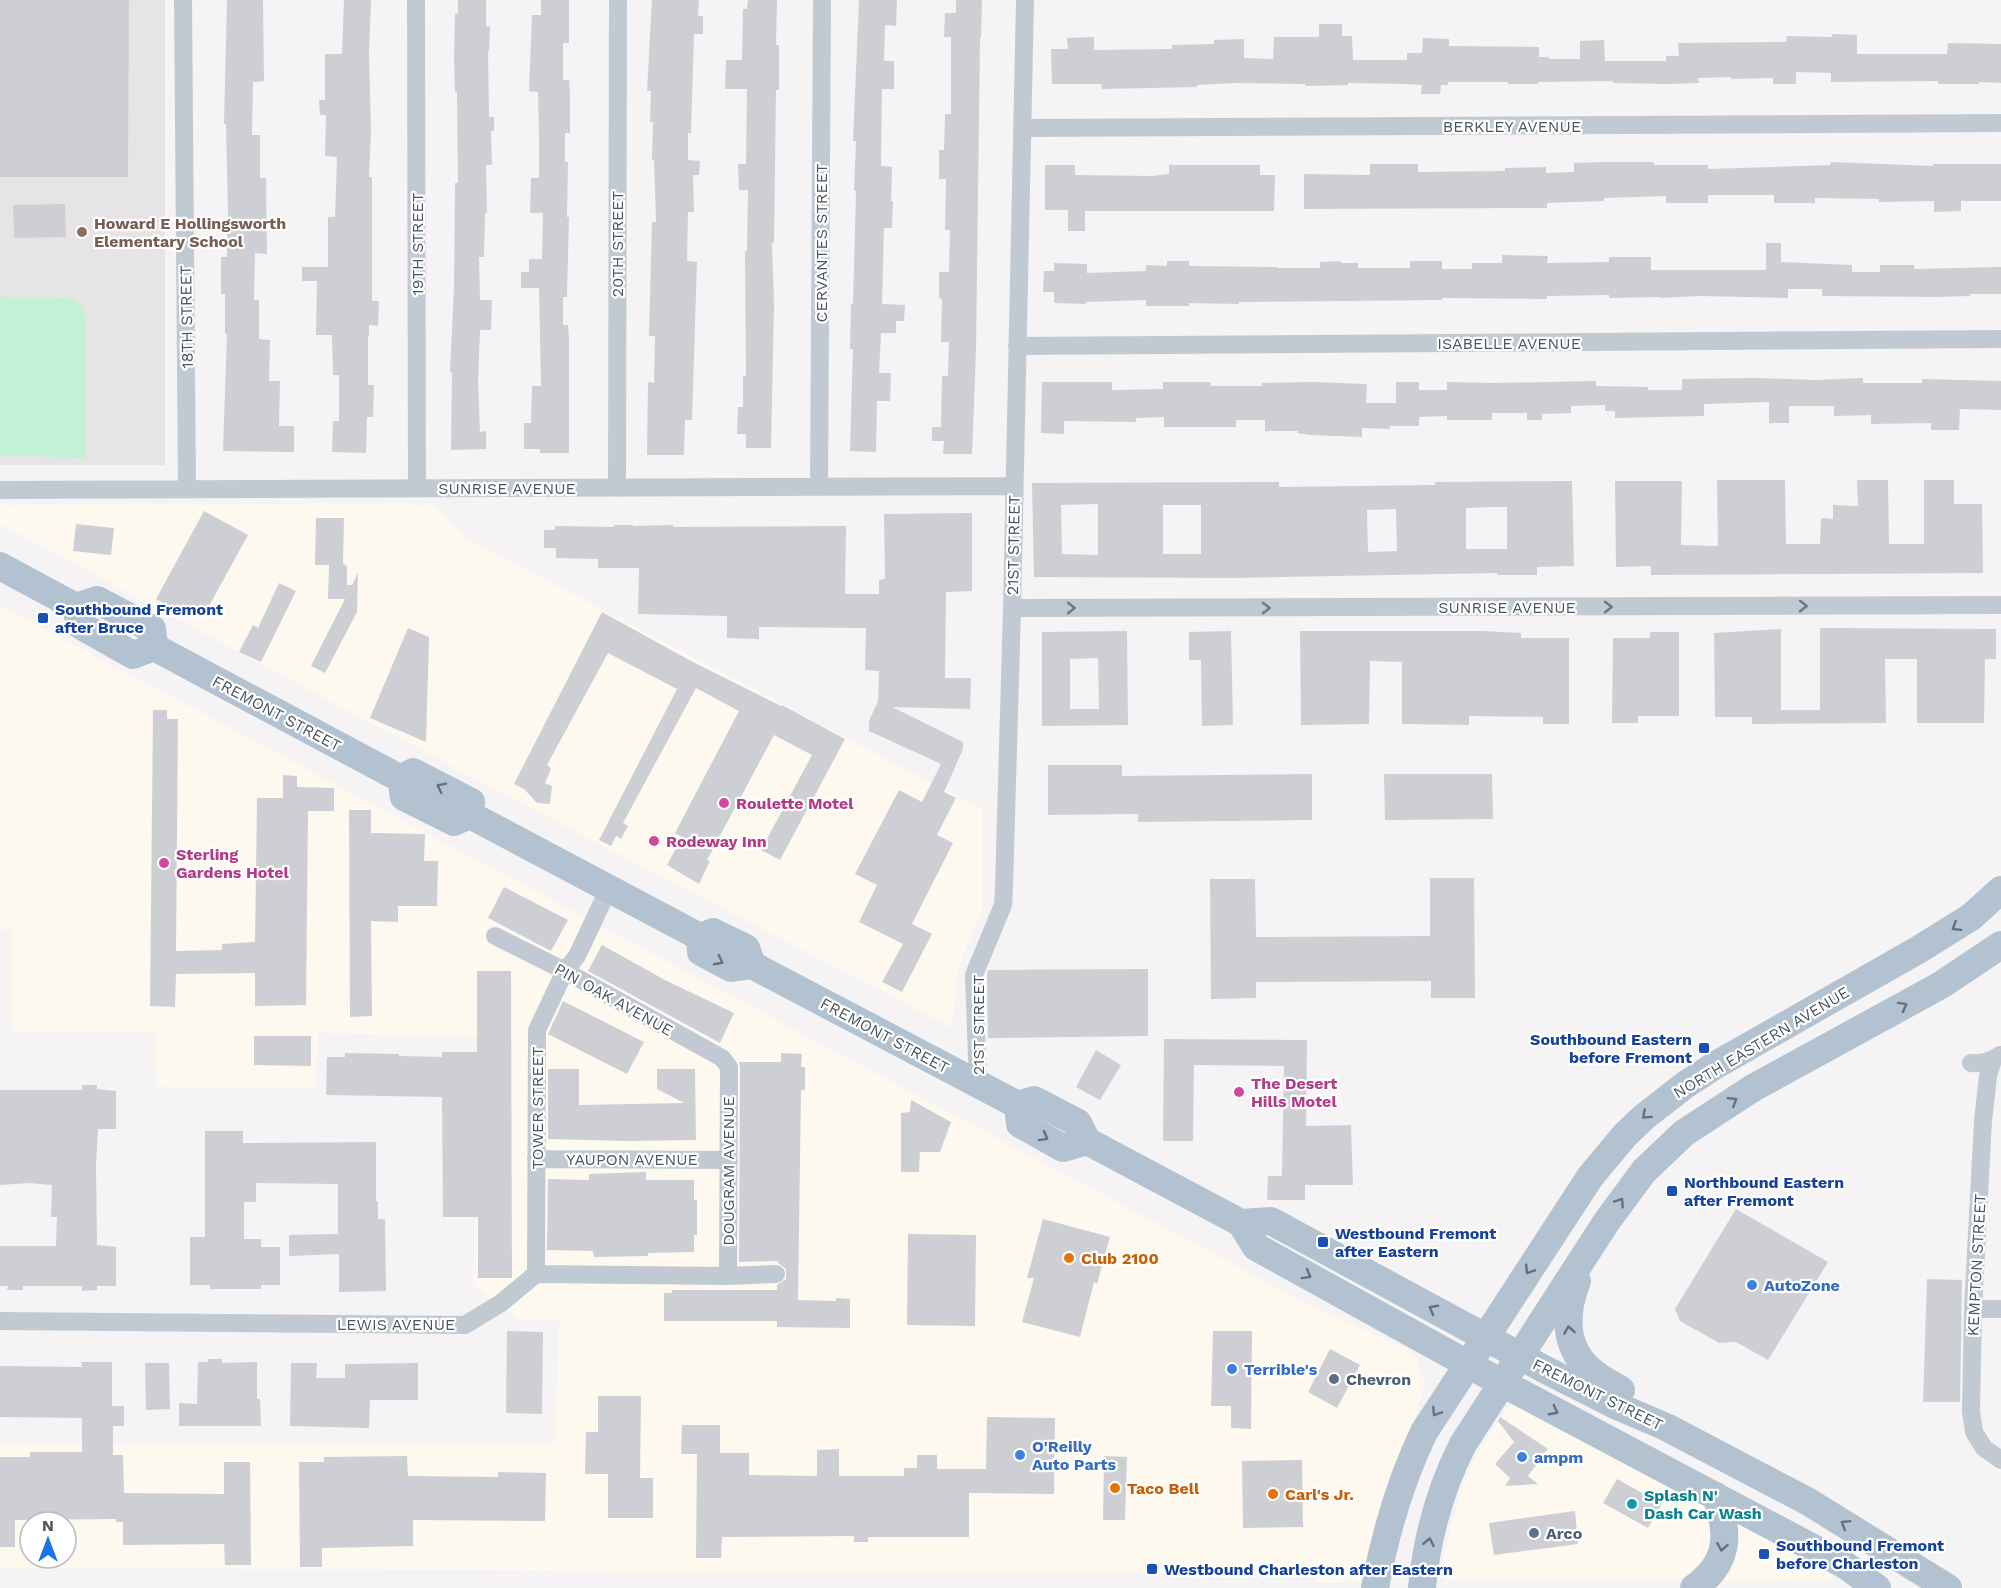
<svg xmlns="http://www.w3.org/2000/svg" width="2001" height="1588" font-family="'Work Sans',sans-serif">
	<rect width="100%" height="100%" fill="#f5f3f3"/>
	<path fill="#fdf9ef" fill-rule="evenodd" d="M226 504 435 505 463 536 983 810V908L958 967 952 1028 494 789 0 524V505Z
		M0 605 1304 1302 1407 1349 1417 1360 1424 1382 1422 1395 1395 1473 1371 1580 1315 1583 1316 1574 0 1568V1443H555L559 1321H519L473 1285 480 1037 318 1033 315 1088 157 1087 155 1033 12 1032 11 930 0 929ZM30 1522H66V1558H30Z
		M1516 1401 1813 1562 1834 1578 1832 1581 1447 1580 1442 1575 1443 1557 1461 1491 1478 1451 1508 1407Z"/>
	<path fill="#e6e4e5" d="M0 0H165V465H0Z"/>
	<path fill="#c3f1d5" d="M0 297 68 298C79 300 81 305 85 315V458L0 455Z"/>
	<path fill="#cdcfd5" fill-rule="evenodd" d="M0 0H129L128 177H0Z
		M227 0H263L264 81 253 82 252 135H260V178H266L267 254 255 253 254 300H259V339L270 340 269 381H280L279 426H294V452L223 451 227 334H225V294H221V257H227L228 212 226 124H224Z
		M344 0H371L369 54 371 131 369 177H372V301H379L378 326 369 325V336H368V385H374L373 417H367L366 453 332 452 333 421H339V375H333L332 335H316L317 281H302V267H328V217H335L337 157 325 156 326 115H320L319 100H325V54H342Z
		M458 0H486V26L490 27 489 51H488L489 117H494V131H491L492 165H486L487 213H485L484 257H479L480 300H492L491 330H480L478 382 480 432 486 431V449L451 450 452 372H450L454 287 455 183H458L457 92H455L454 59 455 13 458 14Z
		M541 0H569V43H563V80H569L570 96V133H565V162H568L567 217H569L567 297H563V325H568L569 341V453H540V449H524V423H531L532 386H541L539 288H521V272H529V259H542L543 213H530L531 178H539V133L538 92 529 91 532 15H541Z
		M652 0H699L698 16H703V34H694L691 133H688V160L700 161 699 175H693L694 212H688L687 261 697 262 692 420H685L684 455H647L648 382 654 383 655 336H649L652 222H656L654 160H652L653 122H650L651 91H647Z
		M748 0H777L776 45H779V90H776L774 243H772L774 304 771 448H746V434H737L738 407H743V376H746L745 251H747L748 190H739L738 164H746L747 89H725L726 60H742L743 9H747Z
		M859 0H897L896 26 885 25 884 61H894V89H882L881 166 892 167 891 201H893L892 228H884L882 304 905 305 904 321H896V333H881L879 373H891L890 401H877L876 452 850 451 853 349H850L851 304H853L856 191H854L856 141H853Z
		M956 0H982L981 38H980L976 350 972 454H943L944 441H932V427H941L942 376H948L949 342H941L942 299 939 298V272H949L950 230H945L946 179H939V150H944L945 114H951V37H944L945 13H956Z
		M1319 24H1342V36H1352L1353 60H1407V53H1422L1423 38 1449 39V46L1539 47V57H1549V59H1580V41L1604 40 1605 61H1666V56H1679L1678 43 1786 42 1787 36 1832 37V34L1857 35V54H1947L1948 43 2001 44V83L1979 82V84H1938V81L1831 82V73L1796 72V84H1773V78L1731 79V77L1698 78 1699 83 1669 84 1613 83V81L1538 82V84H1508V82H1448V85H1441L1440 94H1421L1422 85 1407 84 1348 83V85L1305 86V84L1235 83 1197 85V87L1102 89 1101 84H1052L1051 49H1068L1067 38 1094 37V50L1172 49V45L1214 44V40L1244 39V58L1273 59 1274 37H1319Z
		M1603 162H1654V165H1708V169L1830 165 1831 162 1933 166V164H2001V201H1961V211L1934 212V201L1879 202V199L1815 198V203H1774V195H1708V203H1666V196L1604 198V201L1547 203V208L1304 209V174L1370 175V164H1418V172L1505 171V168L1546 167V173L1574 172V163Z
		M1045 165H1075V175L1152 176 1169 174V165H1260V175H1275L1274 211H1085V231H1068V210H1045Z
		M65 204 66 237 14 238 13 205Z
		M1766 243H1781V262L1852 265V272H1880V265H1914V269L2001 267V294H1970V296L1936 297 1822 296V289H1788V298L1700 296 1660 298V297L1609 298V295L1547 296V299L1442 298V300L1239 302V304L1189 303V306H1146V300L1086 302V304L1054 303V292H1043L1044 271H1054V263L1087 264V273L1146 271V265L1167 266V261H1189V266L1277 267V268H1320V262L1341 261V263H1358V268H1410V261H1442V269H1472V263H1502V255L1548 256 1547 263 1609 262V257H1651V270H1766Z
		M1753 378 1816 380 1863 378V383H1922V379L2001 381V410L1960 409 1959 430H1931V423L1871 424V415L1834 416V406H1789V423H1769V402L1704 404V416L1615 418V411H1605V405L1571 406V413L1542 414V420H1527V413H1492V420H1447V416L1419 417V426H1390V429L1362 428V437L1310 435 1297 433 1298 431H1265V420H1236V427H1164V417L1136 418V422L1064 421V434L1041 433 1042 382H1112V390L1163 389V382H1210L1211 386H1262V383L1314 382 1367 384 1366 403H1396V382H1419V390H1447V382L1492 383 1596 381V386L1648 387V390H1682V379Z
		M1717 480H1785L1786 544H1820L1821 518 1833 519V505L1858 506 1857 480H1888L1889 544H1924V480H1954V504H1982L1983 573 1651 575V566L1616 567 1615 481H1682L1681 545 1718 546Z
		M1572 481 1574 566 1537 567V575H1498L1497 573 1235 578 1034 577 1032 483 1279 482V487L1435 485V482ZM1098 504V555L1062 554 1061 505ZM1163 505H1201V554H1163ZM1493 507H1507V549H1466V508ZM1396 509 1397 551 1368 552 1367 510Z
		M204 511 248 535 203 617 191 611 188 617 156 599Z
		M972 513V591L946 592 945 678H971L970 709 892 707 963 742V749L944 792 956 798 937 835 953 843 912 924 932 934 902 992 882 982 903 944 859 922 877 885 855 874 899 790 922 802 941 764 869 731V721L878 701 879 671 865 670 866 628 759 627V639L727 638V616L638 614 639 568H598V559L556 558V548H544V530H555V526L614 527V525H633V526L673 525V527L846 526 845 594H879V580L885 579 884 514Z
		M316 518H344L343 564 347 566V585H352L358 573 357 612 325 673 311 666 345 599H328L329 565H315Z
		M76 524 114 528 111 555 73 551Z
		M279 583 296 591 261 662 239 652 253 625 258 628Z
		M602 612 691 661 781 706 782 705 845 739 780 860 761 850 812 755 774 735 707 860 710 861 699 884 667 865 682 837 675 833 739 711 696 688 623 823 628 826 621 839 616 836 611 846 599 840 677 689 608 653 547 765 551 769 545 783 552 786 550 804 537 803 524 789 514 784Z
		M408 628 429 637 426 742 370 718Z
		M1820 628 1996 629V659H1985L1984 723H1917V659H1885L1886 723 1752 724V717H1715L1714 633 1781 629V710H1820Z
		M1127 631 1128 725 1042 726V632ZM1098 658 1099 709H1070V659Z
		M1231 631 1233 725 1202 726 1201 660H1189V632Z
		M1300 631H1483L1521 633V638H1569V724H1543V717L1469 716V725L1402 724V662L1370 661 1369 724 1301 725Z
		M1650 632H1679V716H1638V723H1612L1613 638H1650Z
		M153 710H167V719H178L176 951 222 950V944L255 942 257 798H283V775L297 776V787L334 788V811H308L306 1005 255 1006V973L176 974 175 1007 150 1006Z
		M1048 765H1122V776L1312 774V820L1138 822V814L1048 815Z
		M1384 774H1492L1493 819 1385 820Z
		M349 810H371V833L425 834 424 861H438L437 906H398V922L371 921 372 1016 350 1017Z
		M1430 878H1474L1475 998H1431V981L1256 982V998L1211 999 1210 879H1255L1256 937 1430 936Z
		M504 887 568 920 551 951 488 918Z
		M602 945 665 980 734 1013 720 1043 588 971Z
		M1148 969V1036L988 1038 987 974 988 970Z
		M477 971H511L512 1278H478V1217H443L442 1097 326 1095 327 1057H345V1053L399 1054V1056L442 1057V1052H477Z
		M563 1001 644 1042 627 1074 548 1034Z
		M254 1036H311V1066L254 1065Z
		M1164 1039 1307 1040 1306 1126 1351 1125 1353 1185H1305V1200H1267L1268 1176H1282L1284 1066 1194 1065 1193 1141H1163Z
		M1096 1050 1121 1065 1100 1100 1076 1087Z
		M781 1053 802 1054 801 1067H805V1090H801L798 1300 836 1301V1298L850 1299V1328L777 1327V1321H664V1293H672V1290H777V1285L786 1279V1269L778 1263V1261L739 1262 740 1067 739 1062H781Z
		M548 1069H579V1105L684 1103 657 1089V1069H695L696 1140 628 1141 548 1139Z
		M82 1085H97V1089L116 1091V1129H98L96 1163 97 1245 116 1247V1286H97V1290L82 1291V1286H23V1290H7L8 1286H0V1246H56L57 1217H51L52 1185 29 1183 0 1185V1090H82Z
		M911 1100 951 1122 940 1152H920L919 1172H901V1113L910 1112Z
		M205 1131H243V1143L376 1142V1201H378V1219H385L386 1291 339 1292V1254L289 1256V1235L338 1234V1184L256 1183V1202H244V1239H261V1247H280V1285H261V1289H210V1285H190V1237H205Z
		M646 1172V1180H694V1200H697V1235H694V1252L648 1253V1256L594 1257 593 1251 547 1250 548 1179 589 1180V1174Z
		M1736 1209 1828 1262 1768 1360 1736 1342 1719 1343 1680 1321 1675 1309Z
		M1043 1219 1110 1237 1097 1284 1094 1282 1080 1337 1022 1322 1034 1278H1027Z
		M908 1234 976 1235 975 1326 907 1325Z
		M1927 1279 1962 1280 1960 1402H1923Z
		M507 1331 543 1332 542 1414 506 1413Z
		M1213 1331H1252L1251 1429 1231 1428V1406H1211Z
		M1330 1349 1360 1365 1337 1408 1308 1392Z
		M208 1359H222V1363L257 1362V1399H260L261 1426H179V1403L197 1404 198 1362H208Z
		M81 1362H112V1406H124V1426H113V1455H123L124 1493 224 1494V1462H250L251 1565H225L224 1544 123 1545V1522H116V1519L15 1520V1547H0V1457H30V1452H82V1418L0 1417V1366L82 1367Z
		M145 1363H169L170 1409 146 1410Z
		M291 1363H317L316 1378H345V1364L418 1363V1400H370L369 1428 290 1426Z
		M598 1396H641L640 1478H653V1518H608V1474H585L586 1432H598Z
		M987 1417 1055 1418 1054 1494 969 1493V1537H868V1542H854V1536L722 1537 721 1558H696L697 1454H681L682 1425H720V1453H749V1475L817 1476V1450L839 1449V1476H904V1468H917V1455H937V1469H986Z
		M1500 1417 1548 1449 1528 1476 1538 1484 1505 1486 1510 1478 1495 1464 1514 1442 1498 1421Z
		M407 1456 408 1476 498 1477V1472L546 1473 545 1521 413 1520V1546L322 1548V1567H300L299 1462H324V1457Z
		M1104 1456 1127 1457 1125 1520H1103Z
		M1302 1460 1303 1527 1243 1528 1242 1461Z
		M1617 1479 1662 1504 1648 1528 1603 1503Z
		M1575 1511 1578 1544 1494 1555 1489 1523Z"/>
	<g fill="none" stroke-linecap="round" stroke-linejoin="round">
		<path stroke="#c1cad2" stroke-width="18" d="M183 0 187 489
			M416 0 417 488
			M1023 128 2001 123
			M1017 346 2001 339
			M819 487 822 0
			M617 488 618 0
			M0 490 1014 486
			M1012 608 2001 605
			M495 936 565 971 722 1058 729 1067 728 1276
			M1993 1060 1988 1076 1983 1121 1973 1309 1971 1411 1974 1432 1984 1448 2001 1460
			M1971 1063C1980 1064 1992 1061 2000 1055
			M978 1084 974 975 1003 905 1004 888 1012 608 1025 0
			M536 1159 729 1160
			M536 1274 537 1030 565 971 577 956 609 888
			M1973 1309H2001
			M0 1321 465 1325 501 1303 536 1274 728 1276 776 1274"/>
		<path stroke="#b3c2d1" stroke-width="28" d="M0 566 76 607 97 600 152 629 154 647
			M76 607 80 625 133 655 154 647 401 779
			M401 779 413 772 471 802 470 815
			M401 779 404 797 454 822 470 815
			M470 815 700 937
			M700 937 701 952 731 968 752 965 1018 1105 1034 1100 1078 1123 1087 1141 1241 1223 1256 1247 1502 1383 1845 1565 1877 1588
			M700 937 713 932 746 948 752 965
			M1018 1105 1020 1124 1063 1148 1087 1141
			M1241 1223 1271 1221 1544 1369 1617 1406 1666 1427 1807 1501 1948 1588
			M1577 1281C1565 1312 1563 1345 1589 1369 1598 1378 1611 1384 1621 1390
			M1375 1588C1385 1534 1400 1482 1424 1432L1590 1177 1625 1135 1644 1117 1685 1085 1714 1066 1918 950 1971 917 2001 890
			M1422 1588C1427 1537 1440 1489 1463 1444L1607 1221 1644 1171 1684 1133 1753 1088 1941 985 2001 945
			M1694 1588C1729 1563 1730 1535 1716 1496"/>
	</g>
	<defs><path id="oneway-chevron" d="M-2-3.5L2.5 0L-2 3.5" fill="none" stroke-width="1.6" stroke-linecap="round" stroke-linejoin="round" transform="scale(1.5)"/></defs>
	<g stroke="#6e7983">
		<use href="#oneway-chevron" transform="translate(1803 606)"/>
		<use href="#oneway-chevron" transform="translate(1608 607)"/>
		<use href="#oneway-chevron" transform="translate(1071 608)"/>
		<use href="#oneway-chevron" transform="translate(1266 608)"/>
	</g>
	<g stroke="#64717d">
		<use href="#oneway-chevron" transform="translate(441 787) rotate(-153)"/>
		<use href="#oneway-chevron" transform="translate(1956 927) rotate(148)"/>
		<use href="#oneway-chevron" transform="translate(719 961) rotate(28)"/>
		<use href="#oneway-chevron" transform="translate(1903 1006) rotate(-29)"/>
		<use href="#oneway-chevron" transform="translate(1733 1101) rotate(-32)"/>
		<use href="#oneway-chevron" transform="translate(1646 1115) rotate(138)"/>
		<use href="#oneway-chevron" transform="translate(1044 1137) rotate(29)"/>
		<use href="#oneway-chevron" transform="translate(1620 1202) rotate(-56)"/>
		<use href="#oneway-chevron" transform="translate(1529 1270) rotate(123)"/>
		<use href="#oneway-chevron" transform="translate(1307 1275) rotate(29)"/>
		<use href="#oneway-chevron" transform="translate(1433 1309) rotate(-152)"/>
		<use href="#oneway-chevron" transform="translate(1569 1330) rotate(-99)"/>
		<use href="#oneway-chevron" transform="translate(1554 1411) rotate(28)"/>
		<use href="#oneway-chevron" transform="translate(1436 1412) rotate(123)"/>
		<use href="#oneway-chevron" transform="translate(1845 1524) rotate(-148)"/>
		<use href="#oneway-chevron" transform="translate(1429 1542) rotate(-78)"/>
		<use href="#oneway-chevron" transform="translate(1722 1547) rotate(100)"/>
	</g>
	<circle fill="#8d6e63" stroke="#fff" stroke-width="2" cx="82" cy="232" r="6"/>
	<g fill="#1a4fb4" stroke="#fff" stroke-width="2">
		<rect x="37" y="612" width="12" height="12" rx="3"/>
		<rect x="1698" y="1042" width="12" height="12" rx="3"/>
		<rect x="1666" y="1185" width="12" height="12" rx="3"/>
		<rect x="1317" y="1236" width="12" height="12" rx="3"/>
		<rect x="1758" y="1548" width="12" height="12" rx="3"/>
		<rect x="1146" y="1563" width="12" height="12" rx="3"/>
	</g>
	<g fill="#d1479c" stroke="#fff" stroke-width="2">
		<circle cx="724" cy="803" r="6"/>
		<circle cx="654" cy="841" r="6"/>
		<circle cx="164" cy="863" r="6"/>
		<circle cx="1239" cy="1092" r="6"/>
	</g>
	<g fill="#e8710a" stroke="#fff" stroke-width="2">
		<circle cx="1069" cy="1258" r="6"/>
		<circle cx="1115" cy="1488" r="6"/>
		<circle cx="1273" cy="1494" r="6"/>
	</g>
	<g fill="#3f7fe0" stroke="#fff" stroke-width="2">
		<circle cx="1752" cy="1285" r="6"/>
		<circle cx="1232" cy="1369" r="6"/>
		<circle cx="1020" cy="1455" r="6"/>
		<circle cx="1522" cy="1457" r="6"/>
	</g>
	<g fill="#5c6f8a" stroke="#fff" stroke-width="2">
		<circle cx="1334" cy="1379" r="6"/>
		<circle cx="1534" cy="1533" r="6"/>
	</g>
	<circle fill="#0f9aa8" stroke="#fff" stroke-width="2" cx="1632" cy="1504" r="6"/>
	<g text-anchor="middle" stroke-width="4.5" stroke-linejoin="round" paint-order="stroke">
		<g font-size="16" fill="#4a5661" stroke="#fff">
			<text x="1512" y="132">BERKLEY AVENUE</text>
			<text transform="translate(821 243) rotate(-90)" y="6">CERVANTES STREET</text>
			<text transform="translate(417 244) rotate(-90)" y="6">19TH STREET</text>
			<text transform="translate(617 244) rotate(-90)" y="6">20TH STREET</text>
			<text transform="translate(186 317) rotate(-91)" y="6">18TH STREET</text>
			<text x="1509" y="349">ISABELLE AVENUE</text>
			<text x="507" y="494">SUNRISE AVENUE</text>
			<text transform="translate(1013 545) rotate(-89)" y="6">21ST STREET</text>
			<text x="1507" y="613">SUNRISE AVENUE</text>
			<text transform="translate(277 713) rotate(28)" y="6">FREMONT STREET</text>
			<text transform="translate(614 999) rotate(29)" y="6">PIN OAK AVENUE</text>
			<text transform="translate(978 1025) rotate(-90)" y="6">21ST STREET</text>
			<text transform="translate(885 1035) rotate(28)" y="6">FREMONT STREET</text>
			<text transform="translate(1761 1042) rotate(-31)" y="6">NORTH EASTERN AVENUE</text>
			<text transform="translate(537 1108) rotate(-90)" y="6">TOWER STREET</text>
			<text x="632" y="1165">YAUPON AVENUE</text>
			<text transform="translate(728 1171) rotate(-90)" y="6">DOUGRAM AVENUE</text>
			<text transform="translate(1976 1265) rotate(-87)" y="6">KEMPTON STREET</text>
			<text x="396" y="1330">LEWIS AVENUE</text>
			<text transform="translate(1598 1394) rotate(26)" y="6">FREMONT STREET</text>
		</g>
		<g font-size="16" font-weight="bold" fill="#785e54" stroke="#fff" text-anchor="start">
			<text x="94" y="229">Howard E Hollingsworth<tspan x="94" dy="18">Elementary School</tspan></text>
		</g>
		<g font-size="16" font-weight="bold" fill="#164399" stroke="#fff" text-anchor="start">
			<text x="55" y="615">Southbound Fremont<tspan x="55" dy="18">after Bruce</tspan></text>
			<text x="1692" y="1045" text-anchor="end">Southbound Eastern<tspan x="1692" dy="18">before Fremont</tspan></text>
			<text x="1684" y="1188">Northbound Eastern<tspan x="1684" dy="18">after Fremont</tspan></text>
			<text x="1335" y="1239">Westbound Fremont<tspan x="1335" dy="18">after Eastern</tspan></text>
			<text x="1776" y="1551">Southbound Fremont<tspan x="1776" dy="18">before Charleston</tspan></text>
			<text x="1164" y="1575">Westbound Charleston after Eastern</text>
		</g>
		<g font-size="16" font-weight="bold" fill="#b23c85" stroke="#fff" text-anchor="start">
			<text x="736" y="809">Roulette Motel</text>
			<text x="666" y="847">Rodeway Inn</text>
			<text x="176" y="860">Sterling<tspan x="176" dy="18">Gardens Hotel</tspan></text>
			<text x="1251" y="1089">The Desert<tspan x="1251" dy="18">Hills Motel</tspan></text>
		</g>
		<g font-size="16" font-weight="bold" fill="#c56008" stroke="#fff" text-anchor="start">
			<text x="1081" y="1264">Club 2100</text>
			<text x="1127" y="1494">Taco Bell</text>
			<text x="1285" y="1500">Carl's Jr.</text>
		</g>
		<g font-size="16" font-weight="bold" fill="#366cbe" stroke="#fff" text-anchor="start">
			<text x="1764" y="1291">AutoZone</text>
			<text x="1244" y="1375">Terrible's</text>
			<text x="1032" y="1452">O'Reilly<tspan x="1032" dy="18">Auto Parts</tspan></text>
			<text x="1534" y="1463">ampm</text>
		</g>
		<g font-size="16" font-weight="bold" fill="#4e5e75" stroke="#fff" text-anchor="start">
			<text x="1346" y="1385">Chevron</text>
			<text x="1546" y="1539">Arco</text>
		</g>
		<g font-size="16" font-weight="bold" fill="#0d838f" stroke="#fff" text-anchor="start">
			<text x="1644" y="1501">Splash N'<tspan x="1644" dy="18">Dash Car Wash</tspan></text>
		</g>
	</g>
	<g transform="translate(48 1540)"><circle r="28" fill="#ffffff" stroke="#b7bbc0" stroke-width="1.5"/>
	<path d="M0-4.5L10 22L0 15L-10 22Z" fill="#1a73e8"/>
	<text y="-9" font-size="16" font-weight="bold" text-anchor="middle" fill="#4a5661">N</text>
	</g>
</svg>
